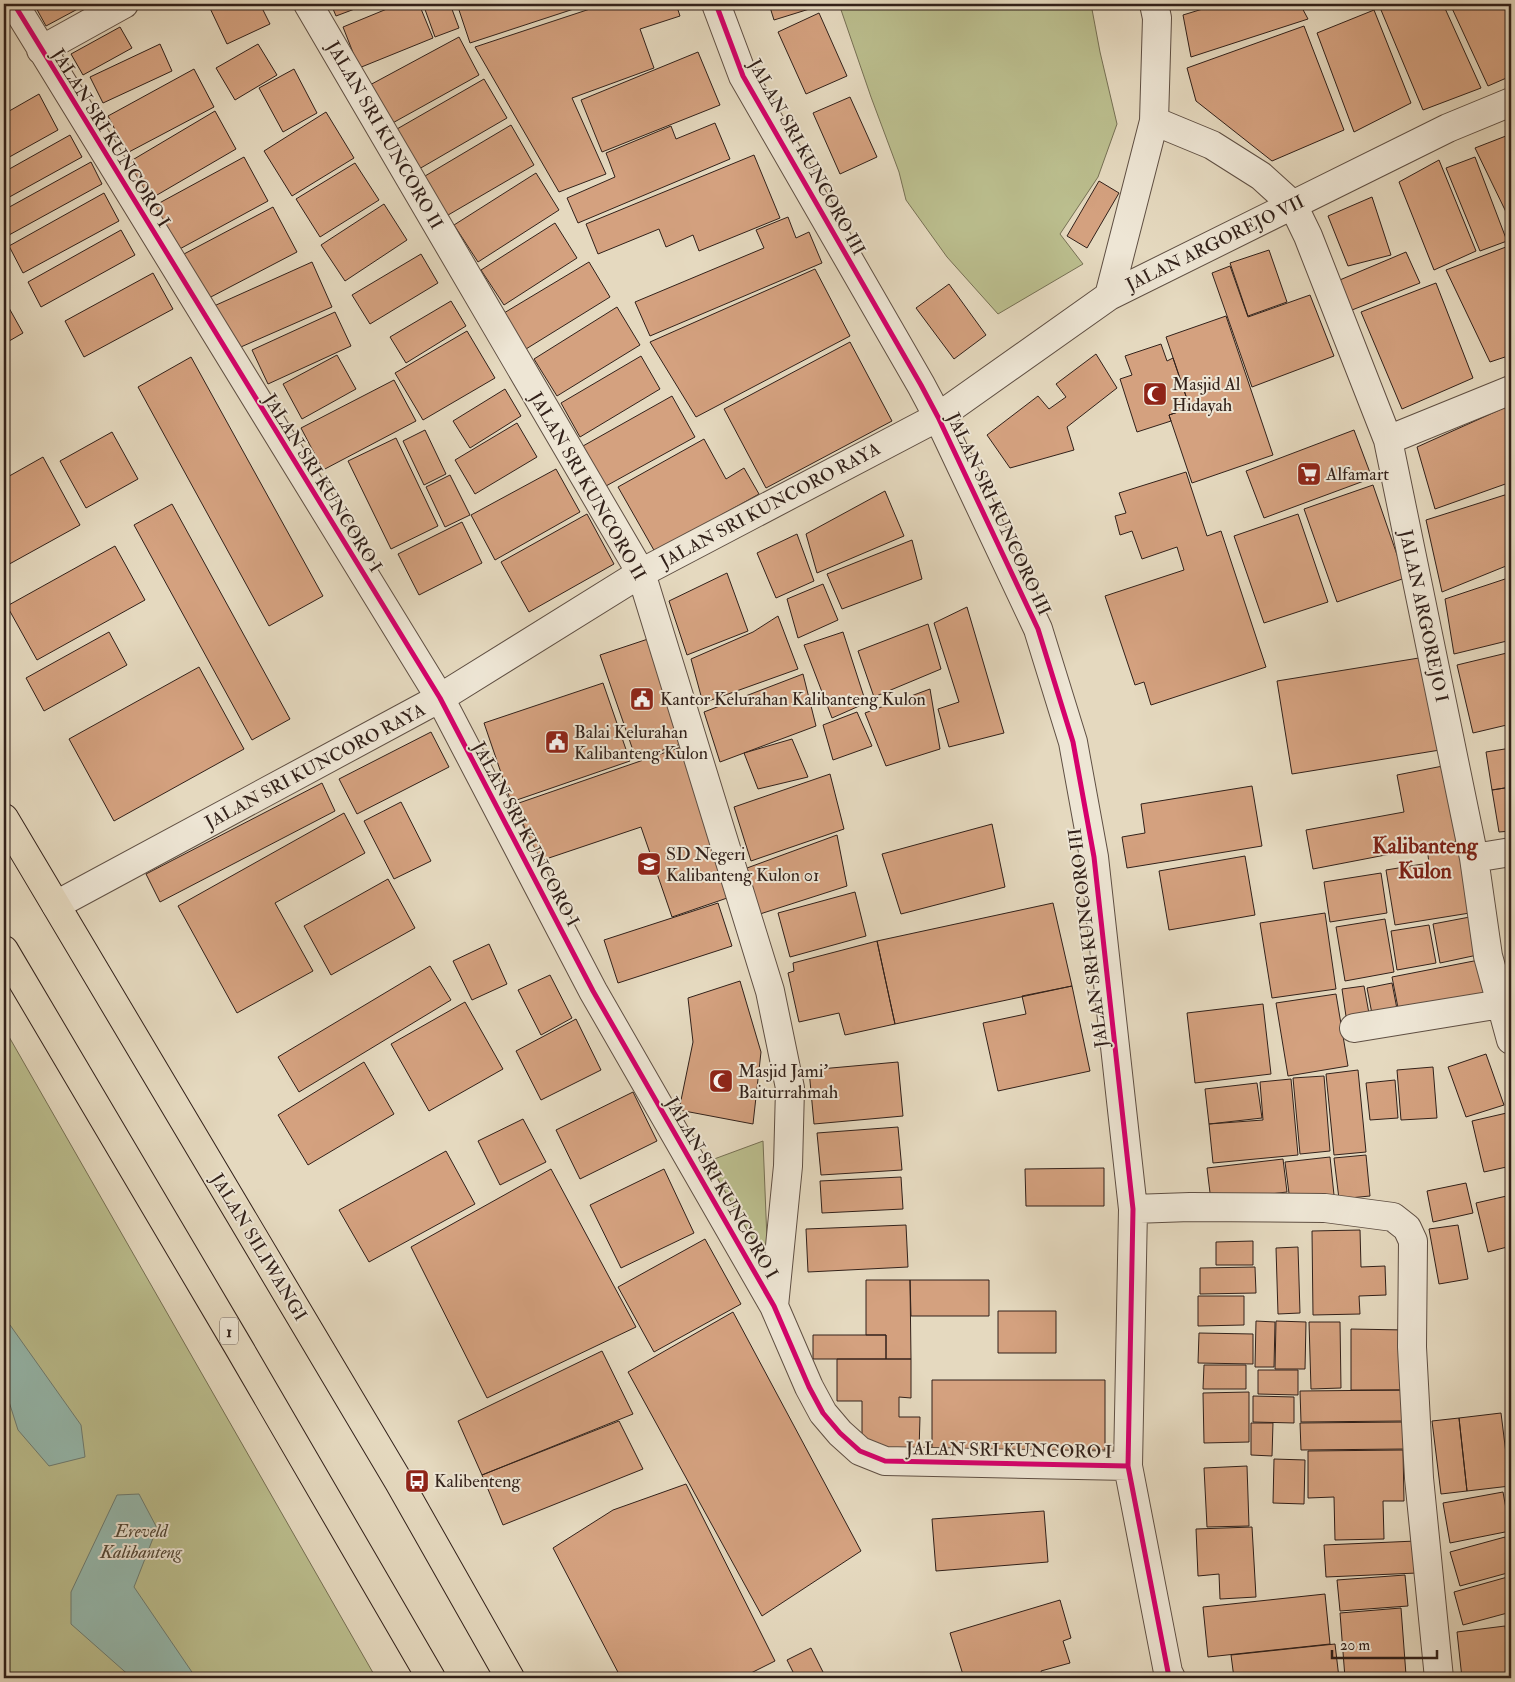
<svg xmlns="http://www.w3.org/2000/svg" width="1515" height="1682" font-family="'IM FELL Double Pica',serif">
	<rect width="100%" height="100%" fill="#e5d9bf"/>
	<filter id="stains"><feTurbulence type="fractalNoise" baseFrequency=".004" numOctaves="4"/><feColorMatrix values="0 0 0 0 .2 0 0 0 0 .09 0 0 0 0 .02 0 0 0 .5 -.17"/></filter>
	<radialGradient id="worn" r=".72"><stop offset=".6" stop-color="#630" stop-opacity="0"/><stop offset="1" stop-color="#630" stop-opacity=".3"/></radialGradient>
	<path fill="#bbbe8e" stroke="#767054" d="M839 4H1091L1100 52 1117 124 1098 177 1060 234 1083 264 998 314 947 257 906 200 899 172 871 97Z
		M4 1028 376 1678H4Z
		M763 1141 768 1265 761 1266 706 1162Z"/>
	<path fill="#96baaf" stroke="#6e7d73" d="M4 1323 10 1325 81 1425 85 1457 49 1466 18 1430 4 1386Z
		M139 1494 157 1528 134 1587 196 1678H132L71 1624V1592L117 1495Z"/>
	<path fill="#d4a17f" stroke="#32211a" d="M34 4H87L46 26Z
		M208 4H260L270 24 227 44Z
		M331 4H368L336 16Z
		M399 4H419L433 38 359 68 343 27Z
		M423 4H450L459 28 435 37Z
		M457 4H589L470 43Z
		M605 4H676L680 16 640 29 654 68 572 98 606 174 559 192 475 47Z
		M769 4H818L819 6 774 20Z
		M1101 4H1119L1102 8Z
		M1219 4H1300L1308 19 1191 57 1183 15Z
		M1396 4H1443L1481 88 1423 110 1381 10Z
		M1450 4H1510L1511 76 1488 86Z
		M1374 10 1411 103 1354 132 1317 33Z
		M819 13 847 76 806 94 778 32Z
		M1304 26 1344 130 1272 161 1196 101 1187 68Z
		M120 27 132 48 83 75 71 54Z
		M459 37 479 75 389 125 368 86Z
		M160 44 172 71 103 103 90 77Z
		M258 44 277 75 235 100 216 68Z
		M698 52 720 105 602 152 581 100Z
		M194 69 214 107 127 153 108 116Z
		M294 69 317 113 283 132 259 88Z
		M484 79 507 118 419 169 397 129Z
		M39 94 58 130 4 160V114Z
		M850 97 877 157 840 174 813 113Z
		M215 111 236 149 145 202 124 165Z
		M326 112 354 158 292 196 264 151Z
		M715 123 730 159 578 223 567 198 615 177 606 153 671 126 676 139Z
		M511 125 534 165 443 218 420 179Z
		M1511 134V210L1506 212 1475 148Z
		M70 135 82 157 4 200V172Z
		M754 155 780 218 699 251 693 235 666 247 659 229 598 254 586 224Z
		M244 157 268 201 176 251 152 207Z
		M1475 157 1507 241 1480 251 1446 168Z
		M1439 160 1476 251 1434 270 1399 182Z
		M91 162 102 184 9 235 4 225V210Z
		M355 163 379 200 320 237 296 199Z
		M536 173 559 210 478 262 454 225Z
		M1099 181 1119 193 1087 248 1067 236Z
		M104 193 119 221 23 273 9 246Z
		M1372 197 1391 255 1348 266 1328 216Z
		M384 204 407 240 345 281 321 245Z
		M273 207 297 252 207 299 184 254Z
		M788 217 796 238 809 232 822 263 650 336 635 302 764 248 756 230Z
		M555 223 577 258 504 305 481 270Z
		M121 230 135 255 41 307 28 282Z
		M1511 245V355L1490 362 1446 270Z
		M1269 250 1287 302 1248 316 1230 263Z
		M1406 252 1420 283 1352 310 1335 282Z
		M421 254 438 283 370 324 352 295Z
		M312 262 332 307 234 350 214 306Z
		M589 262 610 297 526 349 504 313Z
		M1230 266 1248 317 1310 295 1334 356 1252 387 1212 273Z
		M815 269 850 336 696 417 650 342Z
		M153 273 173 309 84 357 65 321Z
		M1436 283 1473 378 1402 409 1361 312Z
		M949 284 986 335 954 359 916 308Z
		M4 299 23 333 4 344Z
		M451 301 466 326 406 363 390 337Z
		M617 307 640 345 557 396 534 359Z
		M335 312 351 346 268 384 252 350Z
		M1226 316 1273 455 1192 483 1169 415 1190 408 1166 337Z
		M467 331 495 378 423 420 395 373Z
		M850 342 892 421 766 488 724 409Z
		M1161 344 1167 361 1173 358 1190 408 1169 415 1171 421 1137 432 1120 379 1132 375 1125 356Z
		M1096 354 1117 388 1067 427 1074 450 1010 468 987 435 1038 396 1049 409 1066 397 1056 384Z
		M337 355 356 389 302 419 283 384Z
		M641 356 660 389 580 437 561 403Z
		M191 357 323 596 269 626 138 387Z
		M394 380 416 421 323 470 301 428Z
		M505 389 521 416 470 448 453 421Z
		M672 396 695 437 606 486 583 446Z
		M1506 407 1511 426V482L1435 509 1417 447Z
		M517 423 537 457 475 494 455 460Z
		M425 430 446 474 424 485 403 441Z
		M1354 430 1372 478 1264 518 1246 471Z
		M112 432 138 479 86 508 60 461Z
		M396 438 438 526 391 549 348 461Z
		M704 439 726 479 744 468 759 494 655 552 618 487Z
		M43 457 80 525 4 567V479Z
		M556 469 580 512 495 560 471 515Z
		M1186 472 1207 536 1221 531 1266 667 1151 705 1144 682 1135 685 1105 596 1184 570 1177 547 1142 559 1132 531 1120 535 1115 516 1126 513 1119 493Z
		M450 475 470 515 445 527 426 487Z
		M1373 485 1405 578 1337 602 1304 509Z
		M885 491 904 536 817 573 806 534Z
		M1511 493V564L1442 592 1426 520Z
		M172 504 290 719 252 740 134 525Z
		M587 514 614 564 529 612 501 562Z
		M1298 514 1328 602 1264 623 1234 536Z
		M462 522 482 563 419 595 398 554Z
		M797 534 814 581 776 598 757 553Z
		M912 540 922 579 842 609 827 574Z
		M115 546 145 600 37 660 7 606Z
		M727 573 748 631 687 655 669 601Z
		M1511 577V640L1454 654 1445 599Z
		M823 584 838 620 798 638 787 599Z
		M967 607 1004 733 949 747 938 709 959 702 934 623Z
		M778 616 798 669 703 703 691 659 753 632Z
		M928 624 941 669 874 697 858 651Z
		M109 632 127 665 44 711 26 678Z
		M843 632 866 703 832 718 804 645Z
		M648 639 684 743 636 759 600 655Z
		M1511 652V724L1473 733 1457 665Z
		M1425 657 1440 750 1292 774 1277 681Z
		M199 667 244 749 114 821 69 739Z
		M803 674 816 726 720 762 704 712Z
		M603 683 630 761 511 802 484 723Z
		M930 689 940 749 886 766 865 713Z
		M857 712 872 746 833 760 823 725Z
		M431 732 449 767 357 814 339 779Z
		M792 739 808 777 758 789 744 753Z
		M681 747 733 896 672 917 641 827 537 862 516 804Z
		M1511 748V787L1492 790 1486 752Z
		M1448 765 1463 840 1313 869 1306 830 1404 812 1397 775Z
		M830 774 844 829 751 861 734 807Z
		M322 783 335 811 160 902 146 874Z
		M1252 786 1262 846 1127 868 1122 837 1145 833 1141 804Z
		M1511 787V831L1499 832 1492 790Z
		M401 802 431 861 394 879 364 821Z
		M344 813 365 853 275 903 313 971 237 1013 178 906Z
		M992 824 1005 887 901 914 882 854Z
		M837 835 847 886 760 914 747 868Z
		M1464 842 1476 912 1395 925 1386 870 1429 863 1427 848Z
		M1245 856 1255 915 1169 930 1159 871Z
		M1381 873 1387 913 1330 922 1324 882Z
		M388 879 415 928 331 975 304 926Z
		M855 892 866 936 790 957 778 913Z
		M718 903 732 946 618 983 604 940Z
		M1053 903 1072 986 895 1024 877 941Z
		M1325 913 1336 989 1272 998 1260 923Z
		M1475 916 1482 954 1440 963 1433 924Z
		M1385 919 1394 972 1345 981 1336 927Z
		M1429 925 1436 963 1397 970 1391 931Z
		M877 941 895 1024 845 1035 839 1013 799 1022 788 973 794 971 793 963Z
		M489 944 507 984 472 1000 453 961Z
		M1484 959 1491 996 1399 1013 1392 977Z
		M430 966 451 1000 299 1092 278 1057Z
		M550 975 572 1018 541 1035 518 990Z
		M740 981 761 1052 753 1124 679 1110 693 1042 688 998Z
		M1392 983 1398 1014 1373 1019 1367 988Z
		M1072 986 1090 1071 998 1091 983 1023 1026 1014 1022 996Z
		M1364 986 1370 1019 1347 1023 1342 989Z
		M1336 994 1348 1066 1288 1076 1276 1003Z
		M465 1002 503 1069 429 1111 391 1044Z
		M1263 1004 1271 1074 1195 1083 1187 1013Z
		M576 1019 601 1070 541 1100 516 1051Z
		M1486 1054 1504 1105 1466 1117 1448 1067Z
		M364 1062 394 1114 308 1165 278 1115Z
		M898 1062 903 1116 814 1124 809 1070Z
		M1433 1067 1437 1118 1401 1120 1397 1070Z
		M1358 1070 1366 1152 1334 1155 1326 1074Z
		M1324 1076 1330 1151 1300 1154 1293 1078Z
		M1291 1079 1298 1155 1213 1163 1209 1124 1263 1120 1260 1082Z
		M1395 1080 1398 1118 1370 1120 1366 1083Z
		M1257 1083 1262 1118 1209 1124 1205 1089Z
		M633 1092 657 1141 580 1179 556 1130Z
		M1511 1112V1166L1484 1172 1472 1121Z
		M523 1119 546 1162 500 1185 478 1141Z
		M898 1127 902 1170 821 1175 817 1133Z
		M446 1151 475 1204 369 1262 339 1210Z
		M1366 1155 1370 1196 1339 1199 1334 1158Z
		M1330 1157 1334 1195 1290 1201 1285 1162Z
		M1283 1159 1287 1192 1211 1201 1207 1168Z
		M1104 1168V1206H1026L1025 1169Z
		M551 1169 636 1327 487 1398 411 1247Z
		M664 1169 694 1233 621 1268 590 1205Z
		M901 1177 903 1209 822 1213 820 1181Z
		M1466 1183 1473 1213 1433 1222 1427 1191Z
		M1511 1195V1246L1488 1252 1476 1203Z
		M906 1225 908 1267 808 1272 806 1229Z
		M1458 1225 1468 1279 1439 1284 1429 1229Z
		M1360 1230 1361 1267 1385 1266 1386 1295 1359 1296 1360 1314 1313 1315 1312 1231Z
		M705 1239 741 1304 654 1352 618 1287Z
		M1253 1241V1265H1216V1242Z
		M1298 1247 1300 1313 1278 1314 1276 1248Z
		M1255 1267 1256 1293 1200 1294V1268Z
		M866 1280H910L911 1359H886V1335H866Z
		M910 1280H989V1316H911Z
		M1198 1296H1244V1325L1198 1326Z
		M998 1311H1056V1353H998Z
		M733 1312 861 1551 762 1616 628 1372Z
		M1256 1321 1275 1322 1274 1367H1255Z
		M1276 1321 1306 1322 1305 1369H1275Z
		M1309 1322H1340L1341 1388 1311 1389Z
		M1351 1329 1405 1330V1390H1351Z
		M1199 1333 1253 1334V1364L1198 1363Z
		M813 1335H886V1359H813Z
		M602 1351 633 1414 482 1475 458 1421Z
		M837 1359H911V1398L899 1397V1417H920L919 1451H862V1401H837Z
		M1204 1365H1246V1389H1203Z
		M1258 1370H1298V1395L1258 1394Z
		M932 1380H1105V1450L932 1451Z
		M1402 1390V1421L1301 1422 1300 1391Z
		M1249 1392V1442L1204 1443 1203 1393Z
		M1253 1396 1294 1397V1423L1253 1422Z
		M1501 1413 1510 1486 1467 1491 1459 1418Z
		M1459 1418 1467 1491 1441 1494 1432 1421Z
		M619 1421 643 1469 503 1525 482 1475Z
		M1405 1422V1449L1301 1450 1300 1423Z
		M1251 1423H1273L1272 1456 1251 1455Z
		M1403 1450 1404 1501H1383L1384 1539 1335 1540 1334 1497 1308 1498V1451Z
		M1274 1459 1305 1460 1304 1504 1273 1503Z
		M1247 1466 1249 1526 1207 1527 1204 1468Z
		M686 1484 775 1661 741 1678H621L553 1548 613 1510Z
		M1503 1492 1510 1531 1450 1543 1443 1503Z
		M1044 1511 1048 1562 936 1571 932 1519Z
		M1252 1527 1256 1597 1220 1599 1219 1574 1198 1576 1196 1529Z
		M1505 1537 1511 1560V1572L1460 1586 1450 1552Z
		M1416 1541 1417 1573 1326 1577 1324 1545Z
		M1405 1575 1408 1606 1340 1611 1337 1580Z
		M1511 1576V1612L1463 1625 1454 1592Z
		M1325 1594 1330 1644 1208 1657 1203 1607Z
		M1060 1600 1071 1638 1063 1641 1070 1663 1041 1671 1043 1678H964L950 1633Z
		M1401 1608 1406 1675 1366 1678H1345L1340 1613Z
		M1505 1626 1511 1678H1462L1457 1632Z
		M1508 1635H1511V1659Z
		M1335 1644 1339 1678H1234L1231 1655Z
		M811 1648 826 1678H796L787 1660Z"/>
	<g fill="none" stroke-linecap="round" stroke-linejoin="round">
		<defs>
			<path id="street" d="M14 4 440 698 593 991 774 1306 809 1387 823 1413 840 1433 860 1451 885 1461 1128 1466
				M308 4 641 573 770 991 790 1088 788 1166 774 1306
				M716 4 743 76 921 385 938 417 1038 629 1073 742 1094 857 1133 1209 1128 1466 1168 1672 1171 1678
				M41 50 124 4
				M1154 121 1212 145 1261 176 1293 205 1308 236 1388 440 1474 858 1488 956 1511 1040
				M1109 296 1154 121 1157 18 1154 4
				M1388 440 1511 390
				M1474 858 1511 852
				M56 905 440 698 641 573 938 417 1109 296 1448 128 1511 102
				M1354 1028 1501 1004
				M1133 1209 1190 1207 1325 1208 1393 1217 1407 1228 1413 1241 1412 1347 1419 1478 1439 1678"/>
			<path id="highway" d="M4 818 399 1482 510 1678
				M4 950 238 1346 431 1678"/>
		</defs>
		<use href="#street" stroke="#5f4f43" stroke-width="30"/>
		<use href="#highway" stroke="#32211a" stroke-width="30"/>
		<use href="#street" stroke="#eee6d5" stroke-width="28"/>
		<use href="#highway" stroke="#e5d9bf" stroke-width="28"/>
		<defs>
			<path id="cycleway" d="M14 4 440 698 593 991 774 1306 809 1387 823 1413 840 1433 860 1451 885 1461 1128 1466
				M716 4 743 76 921 385 938 417 1038 629 1073 742 1094 857 1133 1209 1128 1466 1168 1672 1171 1678"/>
		</defs>
		<use href="#cycleway" stroke="#eee6d5" stroke-width="8"/>
		<use href="#cycleway" stroke="#d6006c" stroke-width="5"/>
	</g>
	<defs>
		<symbol id="mosque-square" viewBox="-11 -11 22 22"><rect x="-9" y="-9" width="18" height="18" rx="4" fill="#8f2418" stroke="#eee6d5"/><path d="M3.5-4.9A6 6 0 1 0 3.5 4.9A5 5 0 1 1 3.5-4.9Z" fill="#fff"/></symbol>
		<symbol id="supermarket-square" viewBox="-11 -11 22 22"><rect x="-9" y="-9" width="18" height="18" rx="4" fill="#8f2418" stroke="#eee6d5"/><path d="M-6-5.5h2.5l.6 2H6L4.5 2H-2.5L-4.4-4H-6ZM-1.5 3.2a1.3 1.3 0 1 0 .1 0ZM3 3.2a1.3 1.3 0 1 0 .1 0Z" fill="#fff"/></symbol>
		<symbol id="civic-square" viewBox="-11 -11 22 22"><rect x="-9" y="-9" width="18" height="18" rx="4" fill="#8f2418" stroke="#eee6d5"/><path d="M-.6-6.5H3V-4.5H.6V-3L4-1V1h2V6H-6V1h2V-1L-.6-3ZM-1.2 2.5V6h2.4V2.5Z" fill="#fff"/></symbol>
		<symbol id="school-square" viewBox="-11 -11 22 22"><rect x="-9" y="-9" width="18" height="18" rx="4" fill="#8f2418" stroke="#eee6d5"/><path d="M0-5L7-2L0 1L-7-2ZM-4 1L0 2.5L4 1V4Q0 6-4 4Z" fill="#fff"/></symbol>
		<symbol id="bus-square" viewBox="-11 -11 22 22"><rect x="-9" y="-9" width="18" height="18" rx="4" fill="#8f2418" stroke="#eee6d5"/><path d="M-5-6H5V4H4V6H2V4H-2V6H-4V4H-5ZM-3.5-4V0h7V-4ZM-3.5 1.2v1.5H-2V1.2ZM2 1.2v1.5H3.5V1.2Z" fill="#fff"/></symbol>
	</defs>
	<g fill-rule="evenodd">
		<use href="#mosque-square" x="1141" y="380" width="28" height="28"/>
		<use href="#supermarket-square" x="1295" y="460" width="28" height="28"/>
		<use href="#civic-square" x="628" y="685" width="28" height="28"/>
		<use href="#civic-square" x="543" y="728" width="28" height="28"/>
		<use href="#school-square" x="635" y="850" width="28" height="28"/>
		<use href="#mosque-square" x="707" y="1067" width="28" height="28"/>
		<use href="#bus-square" x="403" y="1467" width="28" height="28"/>
	</g>
	<g text-anchor="middle" stroke-width="4" stroke-linejoin="round" paint-order="stroke">
		<rect fill="#eee6d5" stroke="#6a5c52" stroke-width="1" x="220" y="1317.5" width="18" height="27" rx="4"/>
		<g font-size="16" font-weight="bold" fill="#32211a">
			<text x="229" y="1337">1</text>
		</g>
		<g font-size="18" fill="#32211a" stroke="#eee6d5">
			<text transform="translate(385 135) rotate(60)" y="6">JALAN SRI KUNCORO II</text>
			<text transform="translate(111 138) rotate(58)" y="6">JALAN SRI KUNCORO I</text>
			<text transform="translate(807 157) rotate(61)" y="6">JALAN SRI KUNCORO III</text>
			<text transform="translate(1215 243) rotate(-26)" y="6">JALAN ARGOREJO VII</text>
			<text transform="translate(323 483) rotate(58)" y="6">JALAN SRI KUNCORO I</text>
			<text transform="translate(588 486) rotate(60)" y="6">JALAN SRI KUNCORO II</text>
			<text transform="translate(770 505) rotate(-28)" y="6">JALAN SRI KUNCORO RAYA</text>
			<text transform="translate(999 514) rotate(65)" y="6">JALAN SRI KUNCORO III</text>
			<text transform="translate(1424 616) rotate(78)" y="6">JALAN ARGOREJO I</text>
			<text transform="translate(315 766) rotate(-28)" y="6">JALAN SRI KUNCORO RAYA</text>
			<text transform="translate(526 834) rotate(62)" y="6">JALAN SRI KUNCORO I</text>
			<text transform="translate(1088 938) rotate(-97)" y="6">JALAN SRI KUNCORO III</text>
			<text transform="translate(722 1188) rotate(60)" y="6">JALAN SRI KUNCORO I</text>
			<text transform="translate(259 1247) rotate(59)" y="6">JALAN SILIWANGI</text>
			<text transform="translate(1009 1450) rotate(1)" y="6">JALAN SRI KUNCORO I</text>
		</g>
		<g font-size="18" fill="#32211a" stroke="#eee6d5" text-anchor="start">
			<text x="1172" y="390">Masjid Al<tspan x="1172" dy="21">Hidayah</tspan></text>
			<text x="1326" y="480">Alfamart</text>
			<text x="660" y="705">Kantor Kelurahan Kalibanteng Kulon</text>
			<text x="574" y="738">Balai Kelurahan<tspan x="574" dy="21">Kalibanteng Kulon</tspan></text>
			<text x="666" y="860">SD Negeri<tspan x="666" dy="21">Kalibanteng Kulon 01</tspan></text>
			<text x="738" y="1077">Masjid Jami'<tspan x="738" dy="21">Baiturrahmah</tspan></text>
			<text x="434" y="1487">Kalibenteng</text>
		</g>
		<g font-size="18" font-style="italic" fill="#544837" stroke="#eee6d5">
			<text x="141" y="1537">Ereveld<tspan x="141" dy="21">Kalibanteng</tspan></text>
		</g>
		<g font-size="22" font-weight="bold" fill="#7a1f14" stroke="#eee6d5">
			<text x="1425" y="853">Kalibanteng<tspan x="1425" dy="25">Kulon</tspan></text>
		</g>
	</g>
	<rect width="1515" height="1682" fill="none" stroke="#e5d9bf" stroke-width="20"/>
	<rect x="5" y="5" width="1505" height="1672" fill="none" stroke="#32211a" stroke-width="2.5"/>
	<rect x="10" y="10" width="1495" height="1662" fill="none" stroke="#32211a"/>
	<path d="M1332 1650v8h105v-8" fill="none" stroke="#32211a" stroke-width="2.5"/>
	<text x="1340" y="1650" font-size="15" fill="#32211a" stroke="#eee6d5" stroke-width="4" paint-order="stroke">20 m</text>
	<rect width="100%" height="100%" filter="url(#stains)"/>
	<rect width="100%" height="100%" fill="url(#worn)"/>
</svg>
